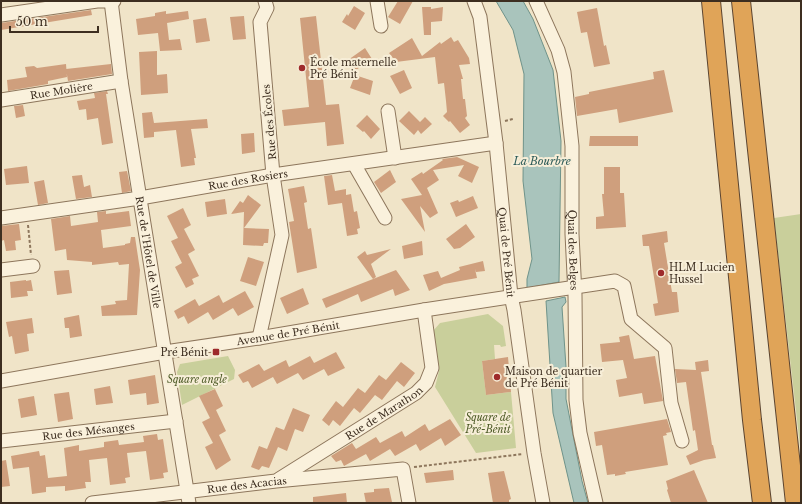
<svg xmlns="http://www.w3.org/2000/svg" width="802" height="504" font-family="'Libre Baskerville',serif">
	<rect width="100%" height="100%" fill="#f0e4c8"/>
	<path fill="#c9cf9b" d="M801 214V455L774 218Z
		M488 314 503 326 506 346 501 347 500 345H494L495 359 482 361 486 395 511 392 516 448 476 453 435 387 439 371 433 331 440 323Z
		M228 356 235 370 234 379 182 405 177 372 180 364Z"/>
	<path fill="#a9c4bc" stroke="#6f938a" d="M496 1H523L533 19 553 70 561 141 559 282 527 288V279L532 259 523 181 524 74 513 30Z
		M565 297 566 302 562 307 566 367V399L582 481 588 503H574L553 413 546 301Z"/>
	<path fill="#cf9f7d" d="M398 1H413L400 24 388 17Z
		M354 6 365 13 355 30 342 22 347 14 348 16Z
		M422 7H431V9L443 7 442 21 431 22V35H424Z
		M597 8 604 46 606 45 610 64 594 67 587 32 581 33 577 12Z
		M91 10 92 15 1 30V23Z
		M166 11V14L188 11 189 19 167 23 169 40 180 39 182 50 160 51 158 33 138 35 136 19 155 16V13Z
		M244 16 246 39 233 40 230 17Z
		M316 16 326 105 339 104 344 144 327 146 325 122 284 126 282 110 309 107 300 18Z
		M206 18 210 41 196 43 193 20Z
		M451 37 454 42 458 40 469 58 470 64 459 65 463 79H461L463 99H465L467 116 465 118 470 125 460 133 450 121 449 122 443 116 447 112 446 101 444 83 438 84 435 57 396 62 389 53 412 38 422 56 440 42 441 44Z
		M365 48 372 59 356 70 348 60Z
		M157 51V75L167 74 168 93 141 95 139 52Z
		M66 64 67 77 48 81V84L8 91 7 80 27 77 25 67 34 66 37 68Z
		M111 64 112 74 68 81 66 69Z
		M404 70 412 88 400 94 390 76Z
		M664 70 673 112 619 123 617 109 577 116 575 97 589 94V92L654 79 653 72Z
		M355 75 373 81 370 95 350 88Z
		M107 91 108 94H106L113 143 102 145 98 118 87 120 86 109 79 110 77 101 95 98 94 93Z
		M23 105 25 116 16 118 14 106Z
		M409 111 420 122 425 117 432 124 421 134 418 130 414 135 399 121Z
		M152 112 154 123 207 119 208 128 191 129 196 158H194L195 165 181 167 176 130 154 132V137L144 138 142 113Z
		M367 115 380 129 371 139 364 131 363 132 356 126Z
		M254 133 255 152 242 154 241 134Z
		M590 136H638V146H589Z
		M457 157 479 167 472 183 458 176 464 165 433 170 439 180 427 188 438 213 430 218 420 206 425 232 401 199 422 195 411 179 422 172 423 174 443 160 442 159Z
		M27 166 29 183 6 185 4 169Z
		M604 167H620V193H624L626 227 596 229V217L604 216 602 194H604Z
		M390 170 396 182 381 193 374 182Z
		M127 171 131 191 122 193 119 172Z
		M82 175 84 187 90 185 92 197 76 199 72 176Z
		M332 175 335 191 346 189V195L351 194 354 212 357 211 360 228 357 229 358 234 347 236 342 203 328 205 324 176Z
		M44 180 48 203 38 205 34 182Z
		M304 186 307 202 304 203 308 229 311 228 317 268 297 273 289 222 294 221 288 189Z
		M248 195 261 205 244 228 269 229 268 243H264L263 246 243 245 244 212 231 214 240 201 243 203Z
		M473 196 478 208 456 217 450 203 458 200 459 202Z
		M225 199 227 214 207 217 205 202Z
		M183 208 191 225 184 229 195 250 188 254 199 276 192 279 194 284 186 288 175 267 182 263 171 241 178 238 167 216Z
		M106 211V214L129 211 131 226 101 230 103 248 125 245V244L130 243 131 237H135L140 270 137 315 102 316 101 306 116 304 115 301 127 300 129 264 119 265 118 262 92 265V262L67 260 66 249 55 251 51 219 70 216 71 226 98 222 97 212Z
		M19 224 21 240 15 241 16 250 6 251 4 240 1 241V226Z
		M466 224 475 237 460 248 454 249 446 239Z
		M667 231 668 242 664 243 672 292H677L679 312 655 316 653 304 658 303 649 246H643L642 235Z
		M422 241 423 255 404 259 402 246Z
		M391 249 371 264 376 277 373 279 357 257 365 251 367 255Z
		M248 257 264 262 256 286 240 281Z
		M483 261 485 271 476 272 475 269 477 278 444 284 429 291 423 275 438 271 441 278 460 270 459 267Z
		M69 270 72 293 57 295 54 271Z
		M396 270 410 290 395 296 393 289 361 302 358 294 326 308 322 299Z
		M26 280V281L31 280 33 291H27L28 296 11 298 10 282Z
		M303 288 309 304 287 314 280 298Z
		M245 291 254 307 238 316 233 308 213 320 208 312 188 324 184 316 178 319 174 311 195 299 199 306 219 295 223 303Z
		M79 315 82 336 70 338 69 328H65L64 318Z
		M32 318 34 333 27 334 29 351 15 354 12 336 9 337 6 322Z
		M629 335 634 359 655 356 663 401 644 404 642 393 619 397 616 380 627 378 623 360 602 362 600 344 620 342 619 337Z
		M336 352 345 368 328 376 324 369 303 380 298 373 277 384 273 377 252 388 248 381 243 383 238 375 259 364 264 371 286 360 289 367 310 356 314 363Z
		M508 357 511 392 486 395 482 361Z
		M708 360 709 371 701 372 712 445H713L716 458 704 460 690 465 686 456 698 450 695 430 693 431 686 382 677 383 675 369 696 370 695 362Z
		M401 362 415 373 404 387 397 381 382 400 375 395 360 413 354 408 340 426 333 420 329 426 322 420 336 401 343 407 358 388 365 393 379 375 386 380Z
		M155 375 159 403 147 405 146 393 130 395 128 380Z
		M110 386 113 403 96 405 94 389Z
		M215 389 223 406 216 410 226 431 219 435 231 460 216 470 205 447 213 443 202 422 210 418 199 396Z
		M69 392 73 419 58 422 54 394Z
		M34 396 37 415 21 418 18 399Z
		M293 408 310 415 303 432 295 429 287 451 278 447 269 468 262 466 259 470 251 467 259 446 267 449 276 427 284 430Z
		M450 419 461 435 445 446 441 438 420 451 416 444 395 456 390 449 370 461 366 454 344 466 341 460 336 462 331 456 352 443 356 449 376 437 380 443 402 431 405 437 425 424 429 431Z
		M667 419 671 432 666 433 667 435 663 436 668 465 625 472 626 474 615 476V474L607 475 602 445 596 446 594 432Z
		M157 434 158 440 163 439 166 459 168 472 163 473 164 478 150 480 146 451 127 453 130 477 125 478 126 483 110 485 107 458 89 460 91 482H85L86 488 65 491V486L46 487V492L32 494 29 467 13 469 11 456 39 451 40 456 45 455 48 478 67 476 64 448 79 445V451L104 447V442L118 440 119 445 144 442 143 436Z
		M6 460 10 486 1 487V461Z
		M453 470 454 480 426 483 424 473Z
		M694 470 708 503H671L667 490 668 489 666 481Z
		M504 471 511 499 509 500V503H493L488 473Z
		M389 488 392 502 366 503 364 493 374 492V489Z
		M346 493 347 503H313V497Z"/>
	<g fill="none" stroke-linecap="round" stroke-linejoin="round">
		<defs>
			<g id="minor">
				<path id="s1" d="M111 1 121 81 189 503"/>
				<path d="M377 1 381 26"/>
				<path id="s2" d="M474 1 480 17 496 143 511 296 514 310 534 453 543 503"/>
				<path id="s3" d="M536 1 558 50 564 72 572 146V234L575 295 576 400 580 433 596 503"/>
				<path d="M1 15 97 1H114"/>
				<path id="s4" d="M1 100 121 81"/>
				<path d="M388 111 395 158"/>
				<path d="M354 164 385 218"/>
				<path id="s5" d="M1 218 140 198 273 175 496 143"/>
				<path d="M1 270 33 266"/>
				<path d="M259 338 282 235 273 175 260 22 267 8 265 1"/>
				<path id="s6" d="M1 381 165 352 259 338 424 310 615 281 624 286 631 319 665 348 671 403 682 441"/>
				<path id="s7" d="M1 441 176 421"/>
				<path id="s8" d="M279 479 416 393 426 383 432 368 424 310"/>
				<path id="s9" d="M92 503 276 481 403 469 409 503"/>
			</g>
			<path id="highway" d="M711 1 752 420 762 503
				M741 1 795 503"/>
		</defs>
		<use href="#minor" stroke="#8d765c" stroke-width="15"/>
		<use href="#highway" stroke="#5b4430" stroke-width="20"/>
		<path stroke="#8d765c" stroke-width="2" stroke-dasharray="3 2" stroke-linecap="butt" d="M505 121 513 119
			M28 225 31 255
			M414 467 523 454"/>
		<use href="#minor" stroke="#faf1dc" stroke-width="13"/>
		<use href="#highway" stroke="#e0a458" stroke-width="18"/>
	</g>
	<g fill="#9e2a2b" stroke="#f7eed8" stroke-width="1.5">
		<circle cx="302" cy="68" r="4"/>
		<circle cx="661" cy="273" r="4"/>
		<rect x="212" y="348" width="8" height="8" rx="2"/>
		<circle cx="497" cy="377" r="4"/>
	</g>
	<g text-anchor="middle" stroke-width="4" stroke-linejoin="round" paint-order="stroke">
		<g font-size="10" fill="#3d2e20" stroke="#f7eed8" text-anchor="start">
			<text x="310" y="66">École maternelle<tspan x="310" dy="12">Pré Bénit</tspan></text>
			<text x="669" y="271">HLM Lucien<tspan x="669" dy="12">Hussel</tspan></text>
			<text x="208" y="356" text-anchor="end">Pré Bénit</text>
			<text x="505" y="375">Maison de quartier<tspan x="505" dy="12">de Pré Bénit</tspan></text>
		</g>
		<g font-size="10" fill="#3d2e20" stroke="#f7eed8">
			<text dy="4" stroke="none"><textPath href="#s4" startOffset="61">Rue Molière</textPath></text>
			<text transform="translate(269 122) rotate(-95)" y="4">Rue des Écoles</text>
			<text dy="4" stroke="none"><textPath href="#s5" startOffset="250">Rue des Rosiers</textPath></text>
			<text dy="4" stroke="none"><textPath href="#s3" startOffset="255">Quai des Belges</textPath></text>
			<text dy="4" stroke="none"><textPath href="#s1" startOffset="254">Rue de l'Hôtel de Ville</textPath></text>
			<text dy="4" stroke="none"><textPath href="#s2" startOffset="254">Quai de Pré Bénit</textPath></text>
			<text dy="4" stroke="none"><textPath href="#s6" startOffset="291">Avenue de Pré Bénit</textPath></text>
			<text dy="4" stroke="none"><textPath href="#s8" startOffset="124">Rue de Marathon</textPath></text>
			<text dy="4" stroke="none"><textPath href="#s7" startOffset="88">Rue des Mésanges</textPath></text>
			<text dy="4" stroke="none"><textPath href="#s9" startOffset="156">Rue des Acacias</textPath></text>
		</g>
		<g font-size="10" font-style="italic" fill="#4d5a26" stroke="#f7eed8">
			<text x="197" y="383">Square angle</text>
			<text x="488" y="421">Square de<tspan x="488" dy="12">Pré-Bénit</tspan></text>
		</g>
		<g font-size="11" font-style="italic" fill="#2f5d5a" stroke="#f7eed8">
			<text x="542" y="165">La Bourbre</text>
		</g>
	</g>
	<rect width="802" height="504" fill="none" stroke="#3d2e20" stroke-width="4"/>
	<path d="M10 26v6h88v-6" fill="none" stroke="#3d2e20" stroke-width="2"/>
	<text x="16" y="26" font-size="12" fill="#3d2e20" stroke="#f7eed8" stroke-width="3" paint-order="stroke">50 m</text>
</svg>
